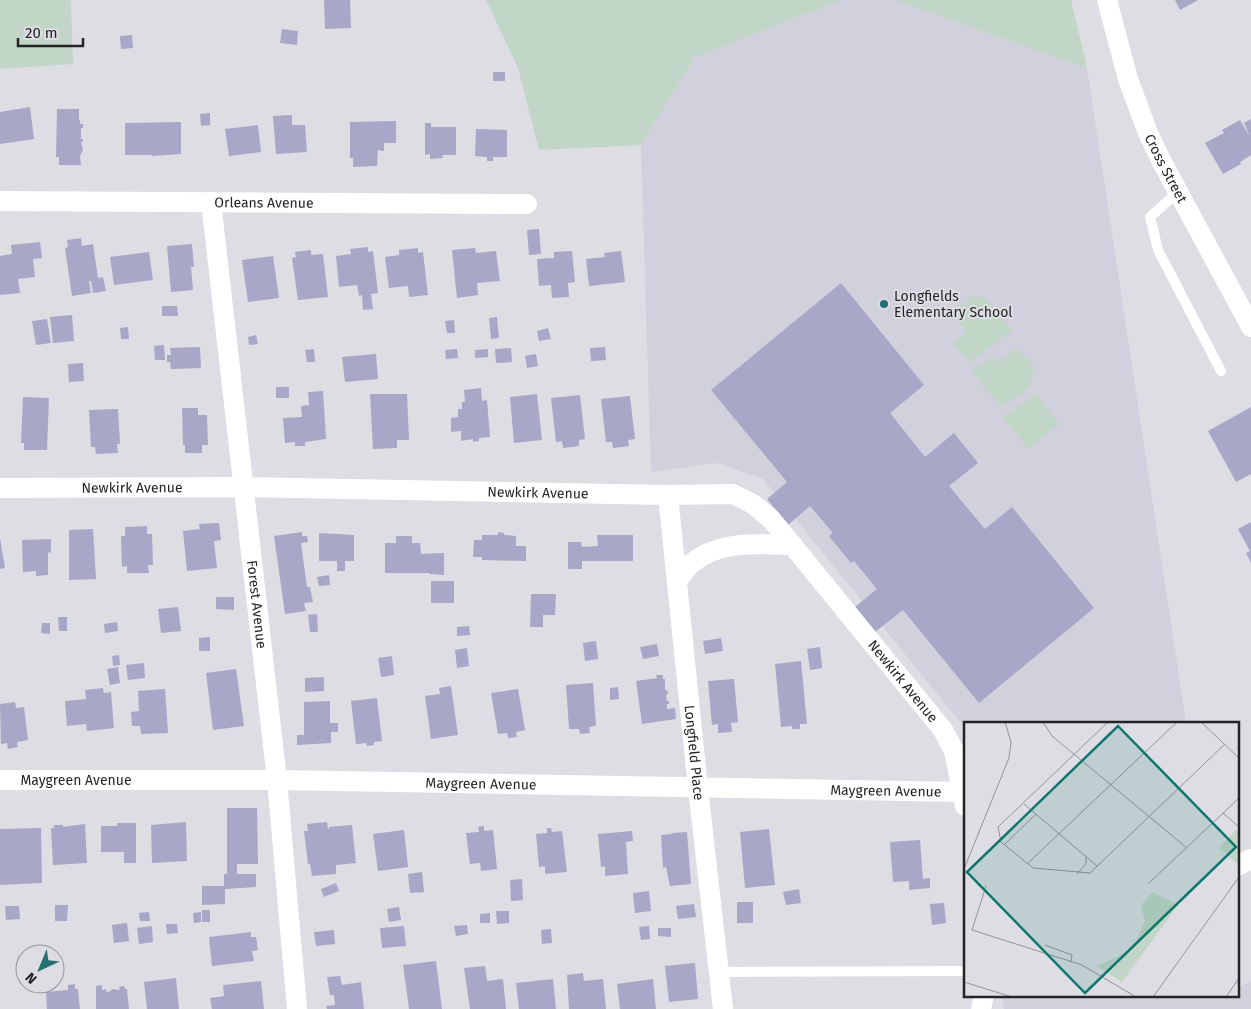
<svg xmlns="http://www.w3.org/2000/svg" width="1251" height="1009" font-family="'Fira Sans',sans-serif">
	<rect width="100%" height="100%" fill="#dddde3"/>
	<path fill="#d1d0dd" d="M842 0H894L1087 68 1186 723H965V728L763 479 717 463 651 472 641 145 694 58Z
		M1251 981V1009H1004L1002 995H1237V988Z"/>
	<path fill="#c2d6c7" d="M0 0H71L73 64 0 69Z
		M486 0H842L694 58 641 145 539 150 518 68Z
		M894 0H1071L1087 68Z
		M973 296 986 298 1012 331 970 363 953 344 966 332 956 319 961 306Z
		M1016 347 1034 367 1031 387 1001 407 972 372 993 356 999 363Z
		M1036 394 1059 424 1028 449 1003 417Z"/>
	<path fill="#a8a7c7" d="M324 0H350L351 28 325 29Z
		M1175 0H1198L1180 10Z
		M282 29 298 31 297 45 280 43Z
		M132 35 133 48 121 49 120 36Z
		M493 72H505V81H493Z
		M30 107 34 139 0 144V112Z
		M57 109H79V120H80V124H83V128H81V139H83V142H81L83 150 80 156 81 165H59V157H56Z
		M210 113V125L201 126 200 114Z
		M292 115V125H305L307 152 276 154 273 116Z
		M1251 119V155L1240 162 1241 164 1223 174 1205 143 1224 133 1222 130 1240 120 1250 137 1244 123Z
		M396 121V143H384V151L378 150 377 166 353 167V158H350V122Z
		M181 122V154L152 156V155H125V123Z
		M425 123H431V127H456V155H442L443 158 430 159V154L425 155Z
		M258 125 261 152 229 156 225 129Z
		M476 129 507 130V157H493V161H487V157L475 156Z
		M539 229 541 254 529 255 527 230Z
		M81 238 82 246 93 244 98 278 103 277 106 291 93 293 91 281H89L91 293 72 296 65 248 68 247 67 240Z
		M40 242 42 258 33 259 35 277 18 279 20 293 0 295V256L12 254 11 245Z
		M192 244 194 267H191L193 290 171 292 167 246Z
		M368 247V252L373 251 378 293 371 294 373 309 363 310 362 295 359 296 357 285 339 287 336 256 351 254 350 249Z
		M418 248V253L423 252 428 295 409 297 408 286 389 288 385 257 399 255V250Z
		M475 248 476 253 496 251 500 281 477 283 478 295 457 298 452 250Z
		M311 250V255L323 254 328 297 298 300 292 258 296 257 295 252Z
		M572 251 575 282 568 283 569 297 552 298 551 285 539 286 537 259 554 258V252Z
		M621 251 625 282 589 286 586 259 605 257 604 253Z
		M149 252 153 280 114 285 110 257Z
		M273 256 279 298 248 302 242 260Z
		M841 283 924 385 890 413 925 457 954 433 978 463 949 486 985 529 1012 507 1094 608 979 703 903 610 875 632 855 607 877 589 854 561 851 563 829 536 833 533 810 506 788 525 767 499 787 482 711 390Z
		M162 306H177L178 316H162Z
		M72 315 74 341 53 343 50 317Z
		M497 317 499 338 491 339 489 318Z
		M47 319 51 343 36 345 32 321Z
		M454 320 455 333H447L445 321Z
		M128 327 129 339H121L120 328Z
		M548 328 551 339 539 341 537 331Z
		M256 335 258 344 249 345 248 337Z
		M164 345 165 360H155L154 346Z
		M200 347 201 368 171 369 170 362H167V355H171L170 348Z
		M605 347 606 360 591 361 590 348Z
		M511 348 512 362 496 363 495 349Z
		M314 349 315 362H307L305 350Z
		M457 349 458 358 446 359 445 350Z
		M488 349V357L475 358V350Z
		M376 354 378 379 345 382 342 357Z
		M536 354 538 366 527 368 525 356Z
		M83 363 84 381 69 382 68 364Z
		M276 387H289V398H276Z
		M481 388 482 401 487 400 490 437 479 438V441L473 442V439L461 441V431L451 432V418L458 417V409H462V402H465L464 390Z
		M323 391 326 439 305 442V446H295V442L285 443 283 418 302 417 301 406 309 405 308 392Z
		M370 394H407L409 440H397V448L373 449Z
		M537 394 542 440 514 443 510 397Z
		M580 395 585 439 579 440V446L563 448 562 441 556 442 551 398Z
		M630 396 635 439 628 440 629 446 613 448 612 442H606L601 399Z
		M23 397 49 398 47 450H24V443H21Z
		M1251 407V474L1236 482 1208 431Z
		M182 408H198V415H207L208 445H202V453H185V445H183Z
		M118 409 120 444H117L118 453 96 454 95 447H91L89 410Z
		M1251 522V563L1246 553 1250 551 1238 529Z
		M219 523 221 540 214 541 217 568 187 571 183 531 200 529 199 524Z
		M147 526V534H152L153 565H148L149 573H127V566L122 567 121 536H125V527Z
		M93 529 96 579 69 580V530Z
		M302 532V536H307L308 542 301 543 307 587H310L313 602 304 603 306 611 285 614 274 536Z
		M498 532 504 533V535L516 536V546H526V561L482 560V557H473L474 540H482V535H498Z
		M319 533 354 535V561H345V571H337V561H319Z
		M597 535H633V561H582V569H568V542H581L582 547 598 546Z
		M396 536H412V543H420L421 554 444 553V575L430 574V573H385V543H396Z
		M0 538 5 568 0 569Z
		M51 539V553L48 552V575L36 576V571L23 572 22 540Z
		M329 575 330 585 319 586 317 577Z
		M431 581H454V603H431Z
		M531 594H556L555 615H543V627H530Z
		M216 597H234V610L216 609Z
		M178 607 181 631 161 633 158 609Z
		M317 614 318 632H310L308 615Z
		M58 617H67V631H59Z
		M117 622 118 631 105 633 104 624Z
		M42 623H50V634L41 633Z
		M469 626 470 635 457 636V627Z
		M210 637V651H199V638Z
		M721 638 723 651 705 654 703 641Z
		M596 641 598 659 585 661 583 643Z
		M657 644 659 656 643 659 640 647Z
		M820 647 822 668 810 670 807 649Z
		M467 648 469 666 457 668 455 650Z
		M119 655 120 665 113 666 112 656Z
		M392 656 394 675 381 677 378 658Z
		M801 661 807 724H800V729H792V726L781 727 775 664Z
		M144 663 145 678 128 680 126 665Z
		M118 667 120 683 110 685 107 669Z
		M236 669 244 726 213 730 206 673Z
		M656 675H663V679H665V690H667L668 694 666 695 667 701H669V704H667V709L675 708 676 719 642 724 636 681 657 678Z
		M324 677V691L305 692V678Z
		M734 679 738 722 731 723 732 732 718 733V724L712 725 708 681Z
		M593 683 596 726 589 727 590 733 580 734 579 729H569L566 685Z
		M451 686 458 735 431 739 425 696 440 694 439 688Z
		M618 687 619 699 610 700V688Z
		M103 688 104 693 111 692 114 728 87 731 86 724 67 726 65 701 86 699 85 690Z
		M165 689 168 733 141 734 140 726H132L131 712 139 711 138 691Z
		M518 689 525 730 516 732 517 737 508 738 507 733 498 734 491 693Z
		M377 698 382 741 374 742V745L367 746 366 743 356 744 351 701Z
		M330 701V723H338V732H331V743L297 745V735H304V702Z
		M15 702 16 708 24 707 28 740 17 742 18 747 8 749 7 743 1 744 0 704Z
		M227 808H257L258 864H237V874H256V887L225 889V904L202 905V886H224V874H227Z
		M186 822 187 861 152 863 151 825Z
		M327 822 328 829 330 828 329 827 352 825 356 863 336 865V874L312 876 310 864H308L304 831H308L307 824Z
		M117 823H136V863H124V852H101V826H117Z
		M85 824 87 863 53 865 51 828H54V825H63V827Z
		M484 826V831L493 830 497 869 481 871 480 863 470 864 466 833 479 832 478 827Z
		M41 828 42 883 0 885V829Z
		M547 828H551L552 832 562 831 567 872 545 874V866L539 867 536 834 547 833Z
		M769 829 775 885 745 888 740 832Z
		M404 830 408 867 378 871 373 834Z
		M632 831 633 841 626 842 628 874 605 876V866L601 867 598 834Z
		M687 832 691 884 670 886 666 867 663 868 661 835 672 834V833Z
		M920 840 923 879 930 878V888L909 890V881L893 882 890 842Z
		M422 872 424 892 410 893 408 874Z
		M522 879 523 900 511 901 510 880Z
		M336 883 339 891 324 897 321 889Z
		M799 889 801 903 786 905 783 892Z
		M649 891 651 911 635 913 633 893Z
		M737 902H753V923H737Z
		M944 903 946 923 932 925 930 904Z
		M694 904 696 917 678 919 676 906Z
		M55 905H68L67 921H55Z
		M5 906H19L20 919 6 920Z
		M399 907 401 920 389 922 387 909Z
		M202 910H210V922H202Z
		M496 911H509V923L497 924Z
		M149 912 150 921H140L139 913Z
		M201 912V922L194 923 193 913Z
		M490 913V923H480V914Z
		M127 923 129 941 114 943 112 925Z
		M166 924H177L178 933 167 934Z
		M467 925 468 934 456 936 454 926Z
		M152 926 153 942 139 944 137 928Z
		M404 926 406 946 382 948 380 928Z
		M649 926 650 939 641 940 639 927Z
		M658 928H671V937L658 936Z
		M551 929 552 943 542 944 541 930Z
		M334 930 335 944 316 946 314 932Z
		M251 932V937H256L258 950 252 951 254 961 212 966 209 937Z
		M436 961 442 1009H409L403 965Z
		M695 963 698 999 669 1002 665 966Z
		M485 966 487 981 503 979 506 1009H470L464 968Z
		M583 973 584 981 603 979 606 1009H569L567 975Z
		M340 976 342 985 361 982 364 1009H327L326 1006 335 1005 334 995H330L327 977Z
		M176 978 179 1009H147L144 982Z
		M553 979 556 1009H519L516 983Z
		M653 979 656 1009H620L617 984Z
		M261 981 264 1009H212L210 998 224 996 223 985Z
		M75 984V989H78L80 1009H47L46 992 68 990V985Z
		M102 985V990L106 989V992L111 991V989L120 990 119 987 124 986 125 989H127L129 1009H96V986Z"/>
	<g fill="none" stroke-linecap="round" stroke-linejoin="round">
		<path stroke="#fff" stroke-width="10" d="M1178 192 1150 217 1158 250 1221 371
			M719 972 965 971"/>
		<g stroke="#fff" stroke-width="20">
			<path id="s1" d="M1107 0 1128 79 1148 133 1162 162 1251 327"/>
			<path id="s2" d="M0 201 527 204"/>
			<path id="s3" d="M211 202 277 780 297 1009"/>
			<path id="s4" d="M0 488 244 487 668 495 733 494 753 504 771 519 943 730 954 751 965 806"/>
			<path id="s5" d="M668 495 698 788 723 1009"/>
			<path d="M677 581C682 575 686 568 692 563 720 540 759 544 793 545"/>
			<path id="s6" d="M0 780H277L963 792"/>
			<path d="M1237 866 1251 859"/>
			<path d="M981 1009 984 995"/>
		</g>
	</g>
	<circle fill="#246f72" stroke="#dddde3" stroke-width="2" cx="884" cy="304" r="5"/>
	<g text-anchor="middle" stroke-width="4" stroke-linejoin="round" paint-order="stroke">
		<g font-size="14" fill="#242426" stroke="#dddde3">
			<text dy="5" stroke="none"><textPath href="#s1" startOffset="179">Cross Street</textPath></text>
			<text dy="5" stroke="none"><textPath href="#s2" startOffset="264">Orleans Avenue</textPath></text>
			<text dy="5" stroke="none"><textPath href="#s4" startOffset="132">Newkirk Avenue</textPath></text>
			<text dy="5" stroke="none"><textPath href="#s4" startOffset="538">Newkirk Avenue</textPath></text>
			<text dy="5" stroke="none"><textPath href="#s3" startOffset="405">Forest Avenue</textPath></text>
			<text dy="5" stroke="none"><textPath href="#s4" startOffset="988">Newkirk Avenue</textPath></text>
			<text dy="5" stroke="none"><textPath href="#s5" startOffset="259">Longfield Place</textPath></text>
			<text dy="5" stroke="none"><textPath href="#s6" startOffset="76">Maygreen Avenue</textPath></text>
			<text dy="5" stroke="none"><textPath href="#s6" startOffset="481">Maygreen Avenue</textPath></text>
			<text dy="5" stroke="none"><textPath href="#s6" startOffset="886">Maygreen Avenue</textPath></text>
		</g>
		<g font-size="14" fill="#242426" stroke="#dddde3" text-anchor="start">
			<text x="894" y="301">Longfields<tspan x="894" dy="16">Elementary School</tspan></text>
		</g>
	</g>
	<g transform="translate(964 722)">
		<rect width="275" height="275" fill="#dddde3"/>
		<path d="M272 108 275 110V143L255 126ZM189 170 214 183 158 260 133 244 168 228 181 199 177 183Z" fill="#c2d6c7"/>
		<path fill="none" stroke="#939397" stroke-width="1" d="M79 0 88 14 223 126M144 0 34 105 37 120 69 146 126 151 261 22M237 0 275 36M60 82 133 144M259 91 275 105M40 123 72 92M63 142 213 0M0 147 45 36 47 20 41 0M113 152 122 142V135M184 162 275 76M22 164 8 208 118 243 172 275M81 223 108 233 107 240M0 260 48 275M189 275 275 155M262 275 275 256"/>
		<path fill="#0f766e" fill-opacity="0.15" stroke="#0f766e" stroke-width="2.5" d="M154 4 272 125 121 271 3 150Z"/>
		<rect width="275" height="275" fill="none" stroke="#242426" stroke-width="2.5"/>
	</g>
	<g transform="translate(40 969) rotate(224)"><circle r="24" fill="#dddde3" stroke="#939397"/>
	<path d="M0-4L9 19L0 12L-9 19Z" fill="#246f72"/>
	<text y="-8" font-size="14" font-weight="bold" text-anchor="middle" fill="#242426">N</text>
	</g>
	<path d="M18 38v8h65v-8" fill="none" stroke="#242426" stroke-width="2.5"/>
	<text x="25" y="38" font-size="15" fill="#242426" stroke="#dddde3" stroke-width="4" paint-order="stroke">20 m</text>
</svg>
